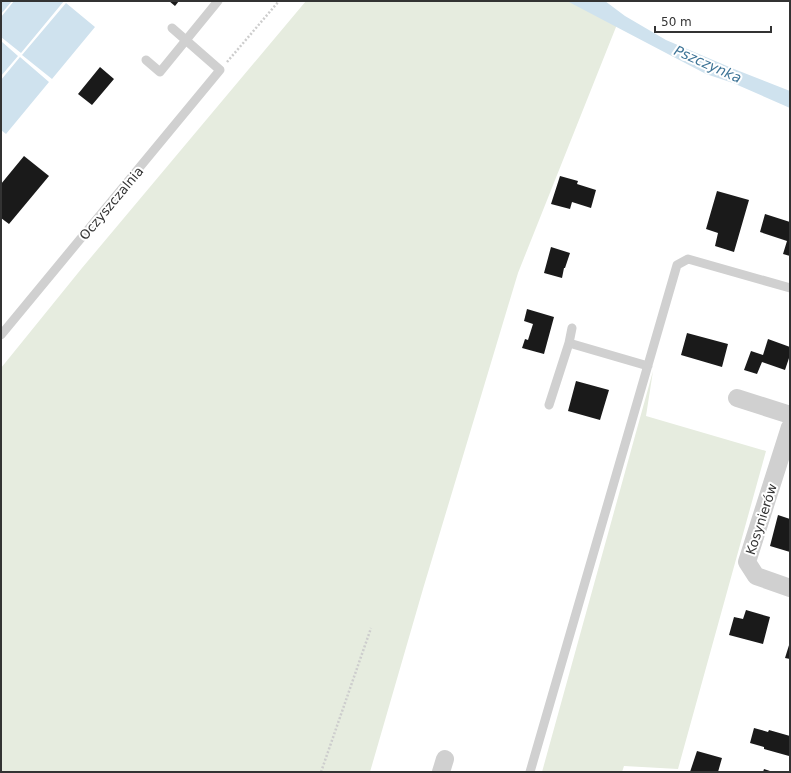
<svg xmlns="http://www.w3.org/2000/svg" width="791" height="773" font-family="'DejaVu Sans',sans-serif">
	<rect width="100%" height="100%" fill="#fff"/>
	<path fill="#e6ecdf" d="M306 1H578L618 22 518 273 423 589 370 772H1V368L82 268Z
		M653 371 646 416 766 451 678 769 624 766 622 772H542Z"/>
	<path fill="#cfe2ee" d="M1 1H12L1 14Z
		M14 1H64L21 53 1 37V17Z
		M567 1H605L625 16 666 40 734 69 790 91V108L733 83 706 74Z
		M66 3 95 27 52 79 22 55Z
		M1 41 18 56 1 76Z
		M20 57 49 82 6 134 1 130V80Z"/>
	<path fill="#1a1a1a" d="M169 1H179L175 6Z
		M100 67 114 79 92 105 78 94Z
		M24 156 49 176 9 224 1 218V184Z
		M560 176 578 181 577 184 596 190 591 208 572 202 570 209 551 204Z
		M717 191 749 200 734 252 715 246 718 233 706 229Z
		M765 214 790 222V256L783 254 787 241 760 232Z
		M551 247 570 253 565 268H564L562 278 544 273Z
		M527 309 554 317 544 354 522 348 525 339 528 340 533 324 524 321Z
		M687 333 728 344 722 367 681 355Z
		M768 339 790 347V355L785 370 762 362 757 374 744 370 751 351 763 355Z
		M576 381 609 390 600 420 568 411Z
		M778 515 790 519V552L770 546Z
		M746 610 770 617 763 644 729 635 734 617 743 619Z
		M790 642V659L785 658Z
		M754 728 768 732 769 730 790 736 789 756 764 749V747L750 743Z
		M697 751 722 758 718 772H690Z
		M764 769 773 772H763Z"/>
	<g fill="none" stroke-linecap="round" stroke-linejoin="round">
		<path stroke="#cdcdcd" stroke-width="2.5" stroke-dasharray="2 2" stroke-linecap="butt" d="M227 62 279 1
			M321 772 371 628"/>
		<path stroke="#d0d0d0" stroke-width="9" d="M146 60 160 72 218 1
			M1 335 220 70 172 28
			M569 343 572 328
			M549 405 569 343 648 366
			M530 772 677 265 688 259 790 288"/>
		<path stroke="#d0d0d0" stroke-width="18" d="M737 398 790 415
			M790 427 747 562 756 576 790 588
			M441 772 445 759"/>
	</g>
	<g text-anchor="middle" stroke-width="4" stroke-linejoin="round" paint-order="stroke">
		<g font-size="13" fill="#333" stroke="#fff">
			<text transform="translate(111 203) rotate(-50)" y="5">Oczyszczalnia</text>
			<text transform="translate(761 519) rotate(-72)" y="5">Kosynierów</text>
		</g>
		<g font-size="14" font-style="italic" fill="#3f7597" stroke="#fff">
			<text transform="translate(708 64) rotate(24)" y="5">Pszczynka</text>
		</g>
	</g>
	<rect width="791" height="773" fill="none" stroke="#333333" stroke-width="4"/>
	<path d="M655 26v6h116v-6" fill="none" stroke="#333333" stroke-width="2"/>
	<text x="661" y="26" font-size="12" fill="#333333" stroke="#ffffff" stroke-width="3" paint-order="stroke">50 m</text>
</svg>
